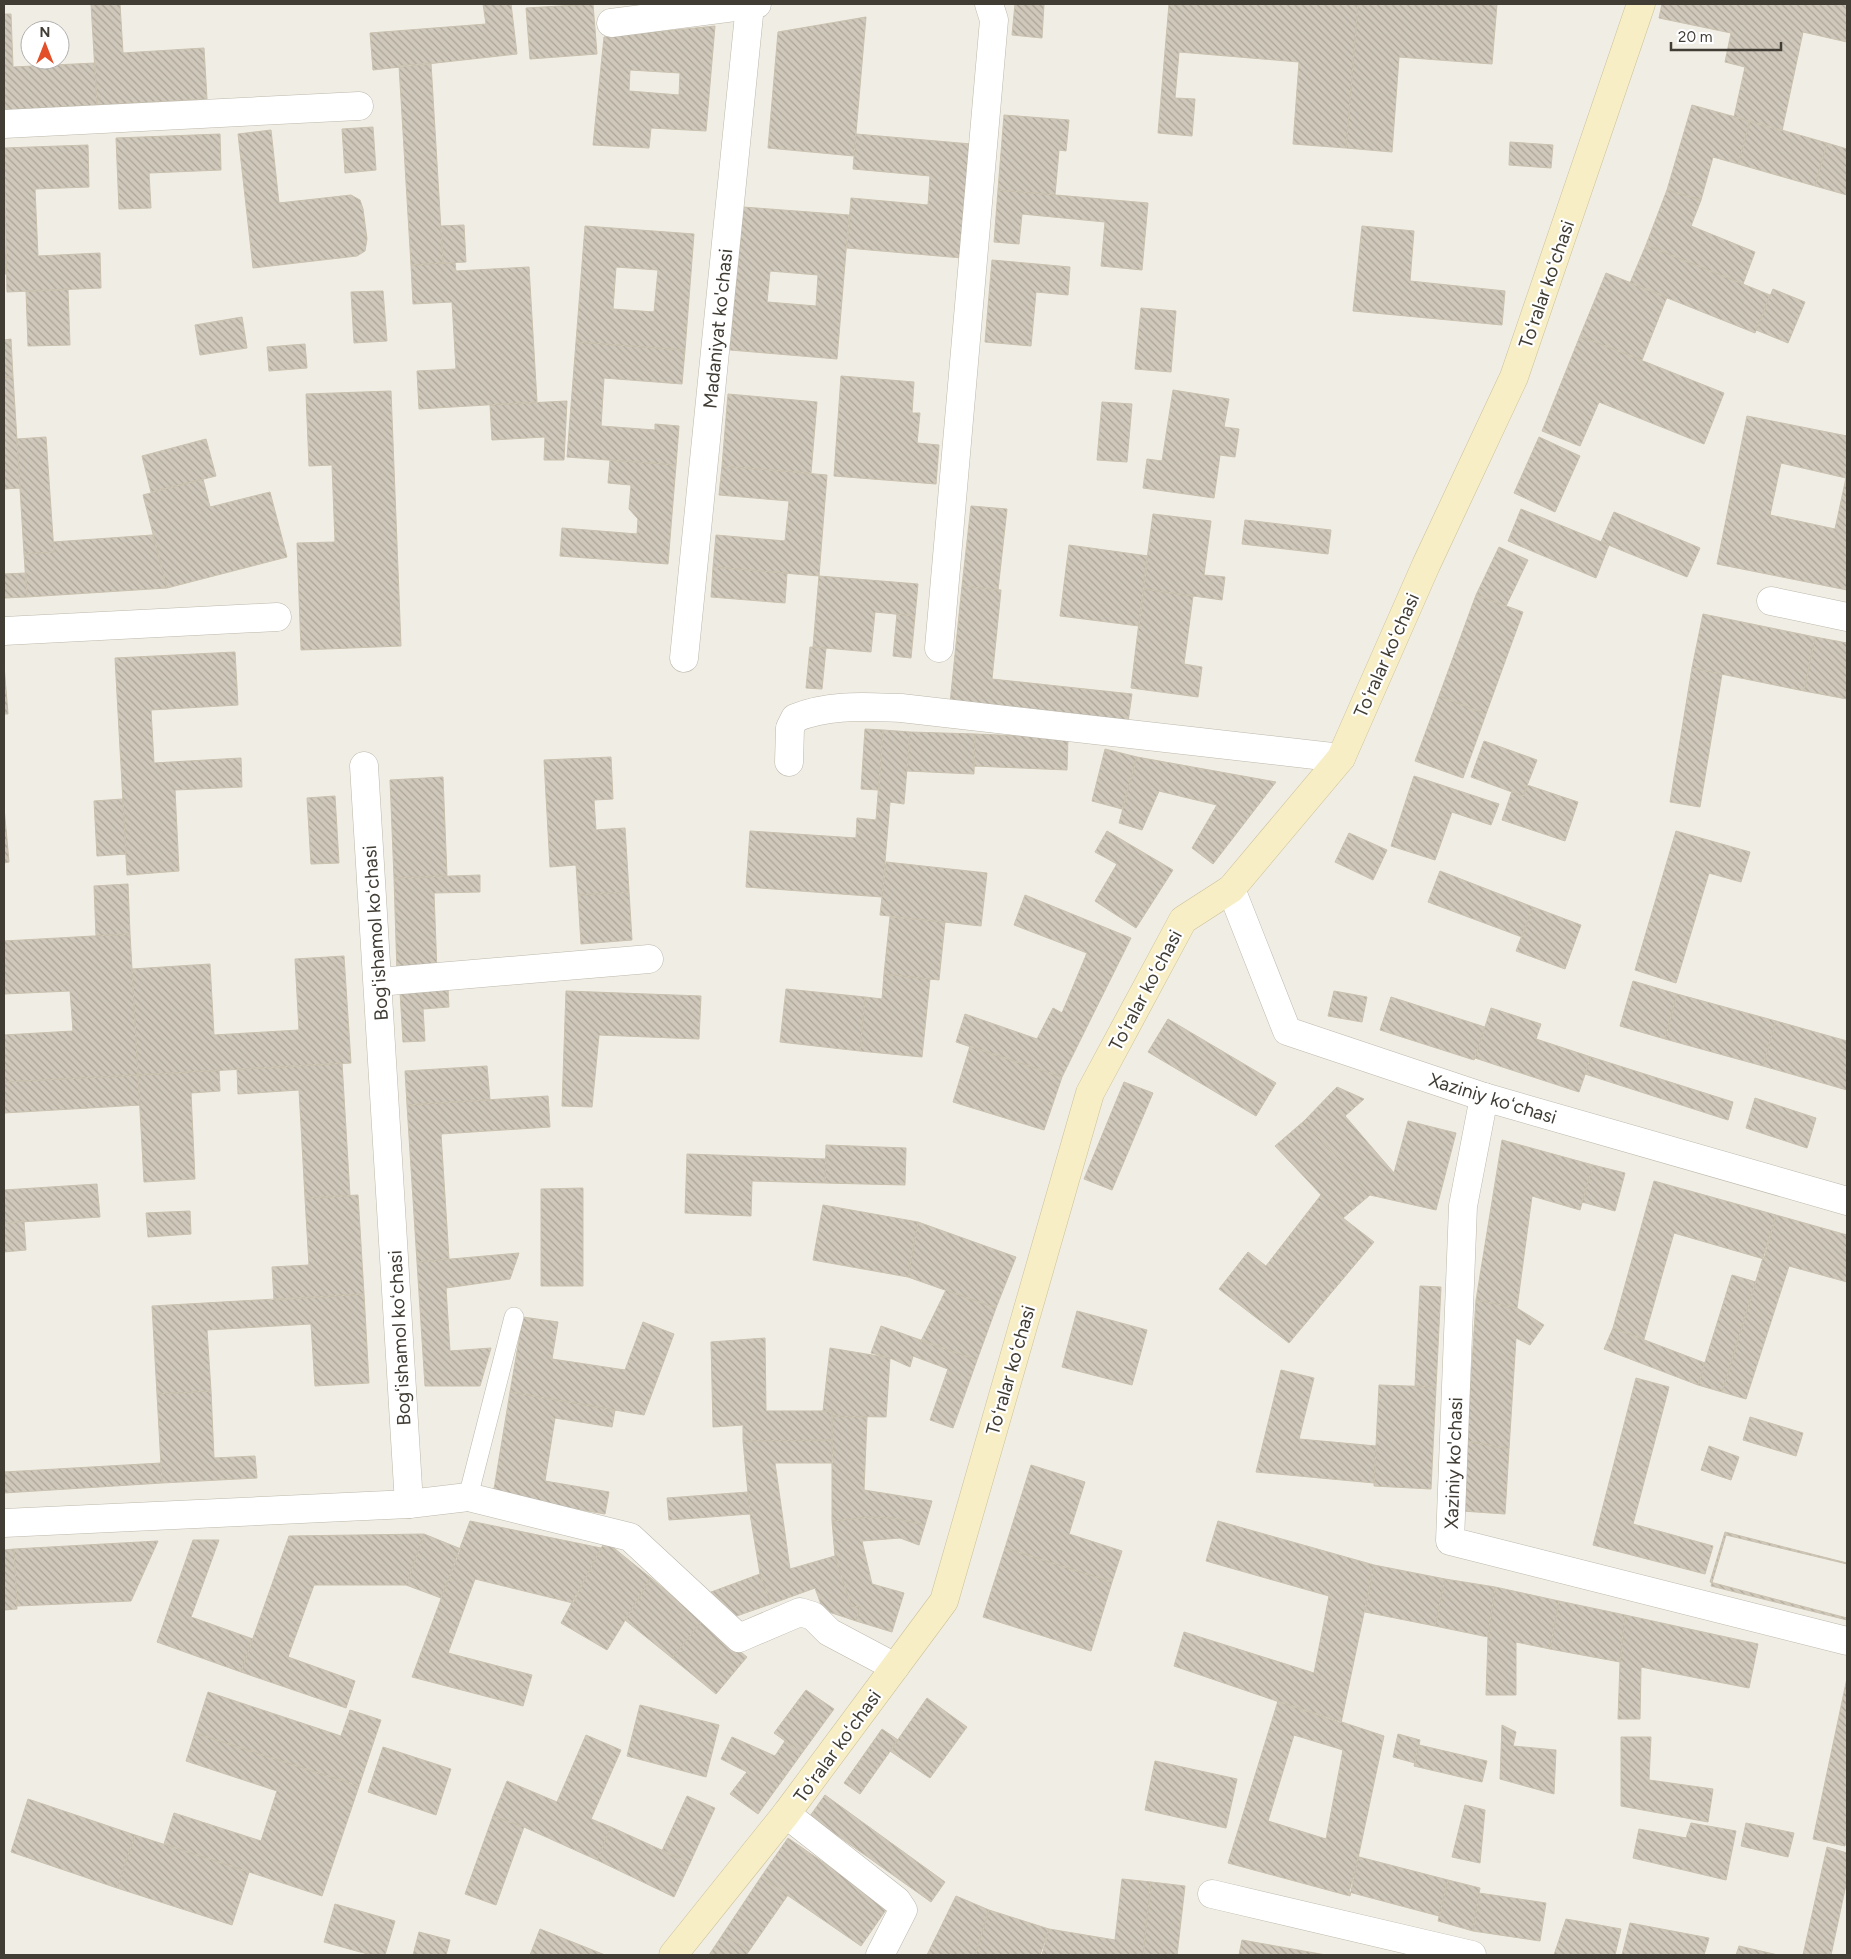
<svg xmlns="http://www.w3.org/2000/svg" width="1851" height="1959" font-family="Figtree,sans-serif">
	<defs>
		<pattern id="building-back-hatch" width="6" height="6" patternUnits="userSpaceOnUse" patternTransform="scale(1.25)"><rect width="6" height="6" fill="#d0c9bb"/><path d="M-1 5l2 2M0 0l6 6M5-1l2 2" fill="none" stroke="#aaa499"/></pattern>
	</defs>
	<rect width="100%" height="100%" fill="#f0ede4"/>
	<path fill="url(#building-back-hatch)" stroke="#cac1af" fill-rule="evenodd" d="M91 4H120L123 53 204 48 207 99 97 105Z
		M483 4H511L517 54 373 70 370 33 486 24Z
		M593 4 597 54 530 59 526 8Z
		M1015 4H1044L1042 38 1012 35Z
		M1169 4H1358L1346 148 1293 144 1299 62 1179 52 1175 98 1195 99 1192 136 1158 133Z
		M1358 4H1497L1492 64 1399 57 1392 152 1346 148Z
		M1662 4H1847V42L1803 32 1782 131 1734 117 1745 67 1725 62 1731 33 1659 18Z
		M4 14H11L13 67 95 63 97 105 4 110Z
		M866 17 854 156 768 148 778 32Z
		M715 26 706 131 651 128 649 148 593 145 604 37ZM630 70 680 73 679 95 629 91Z
		M431 63 443 263 411 265 399 66Z
		M1692 105 1750 121 1738 164 1713 157 1701 200 1667 190Z
		M1004 115 1069 120 1066 151 1059 150 1055 195 998 190Z
		M1750 121 1827 143 1815 186 1738 164Z
		M373 127 376 170 345 173 342 129Z
		M271 130 279 203 351 195 360 200 363 209 367 239 365 251 357 256 253 268 238 134Z
		M220 134 221 170 149 173 151 208 119 209 116 138Z
		M856 134 971 144 962 258 847 248 851 198 928 205 930 176 853 169Z
		M1510 142 1553 145 1551 168 1509 165Z
		M1827 143 1847 149V195L1815 186Z
		M88 145 89 187 35 189 38 256 100 253 101 288 7 292 4 148Z
		M998 190 1148 203 1142 270 1101 266 1105 222 1022 214 1019 244 994 242Z
		M1667 190 1701 200 1691 226 1755 252 1743 284 1646 245Z
		M743 207 849 215 837 359 730 350ZM770 271 818 275 816 306 767 302Z
		M4 210 6 274H4Z
		M464 225 466 262 443 263 441 226Z
		M585 226 694 234 685 350 576 342ZM616 267 658 270 654 312 613 309Z
		M1362 226 1414 231 1410 281 1505 291 1502 325 1353 311Z
		M1646 245 1770 295 1755 333 1630 283Z
		M992 260 1070 267 1068 295 1036 292 1031 346 985 342Z
		M443 263H455L456 271 529 267 537 402 419 409 417 371 456 369 452 302 413 304 411 265Z
		M1606 273 1667 297 1642 360 1580 336Z
		M68 289 70 345 28 346 26 291Z
		M1773 289 1805 302 1788 343 1756 330Z
		M383 291 387 341 354 343 351 292Z
		M1141 308 1176 311 1171 372 1135 369Z
		M242 317 247 348 200 355 195 325Z
		M1580 336 1724 393 1704 444 1599 402 1580 446 1542 431Z
		M11 339 13 377H4V340Z
		M576 342 685 350 682 384 604 378 601 426 655 430V424L679 426 676 465 567 457Z
		M305 344 307 368 269 371 267 347Z
		M841 376 914 382 912 413H920L917 443 939 445 936 484 834 476Z
		M4 377H13L20 488 4 489Z
		M1173 390 1229 399 1224 427 1239 429 1235 457 1220 455 1214 498 1143 488 1147 459 1162 461Z
		M391 391 401 646 301 650 297 543 335 542 332 465 309 466 306 394Z
		M728 394 817 402 811 473 722 466Z
		M567 401 564 460H544L545 437 492 440 490 405Z
		M1102 402 1132 404 1127 462 1097 460Z
		M1747 416 1847 436V590L1717 564ZM1781 463 1846 478 1835 529 1770 515Z
		M46 437 54 552 24 554 17 439Z
		M1539 437 1580 456 1555 512 1514 493Z
		M206 439 216 476 151 492 142 456Z
		M610 460 676 465 668 564 560 556 562 528 637 534 638 519 629 509 631 485 608 483Z
		M722 466 827 475 819 576 713 567 716 535 785 541 789 501 719 495Z
		M203 479 210 507 270 492 287 557 167 588 143 495Z
		M971 506 1007 509 998 590 962 586Z
		M1521 509 1609 545 1596 578 1508 541Z
		M1614 512 1700 548 1687 577 1601 542Z
		M1153 514 1211 521 1204 575 1225 577 1222 600 1143 589Z
		M1245 520 1331 530 1328 554 1242 544Z
		M153 535 167 588 27 597 24 554 54 552 53 542Z
		M1069 545 1148 556 1139 626 1060 616Z
		M1499 547 1528 560 1506 606 1476 595Z
		M713 567 787 573 785 603 711 597Z
		M26 573 27 597 4 598V574Z
		M819 576 918 584 915 616 875 612 871 652 813 647Z
		M962 586 1001 590 992 679 1132 694 1128 722 950 703Z
		M1143 589 1193 596 1184 664 1202 667 1198 697 1131 688Z
		M1476 595 1523 612 1486 714 1439 696Z
		M897 614 915 616 911 658 893 656Z
		M1703 614 1815 637 1804 691 1692 668Z
		M1815 637 1847 643V699L1804 691Z
		M810 647 826 648 822 689 806 688Z
		M235 652 238 705 151 710 154 763 241 758 242 787 175 790 179 871 127 875 115 658Z
		M4 665 8 714H4Z
		M1692 668 1722 674 1700 807 1670 802Z
		M1439 696 1486 714 1463 778 1415 761Z
		M865 729 883 730 879 790 861 789Z
		M883 730 910 732 904 804 890 802 882 897 746 887 750 831 856 838 857 818 876 820Z
		M910 732 975 734 974 774 907 771Z
		M975 734 1068 738 1067 770 974 766Z
		M1484 741 1537 760 1523 796 1471 777Z
		M1105 749 1137 757 1122 809 1092 801Z
		M611 757 613 799 594 800 596 830 625 828 629 892 578 895 576 865 550 867 544 760Z
		M1137 757 1276 782 1213 864 1192 848 1217 805 1159 791 1142 830 1119 823Z
		M1414 776 1499 804 1491 825 1452 812 1435 860 1391 846Z
		M443 777 447 876 394 878 390 780Z
		M1527 785 1578 802 1565 841 1502 820 1512 791 1523 796Z
		M335 796 339 863 311 864 307 798Z
		M123 799 126 854 97 856 94 801Z
		M4 807 9 862 4 863Z
		M1107 831 1173 870 1136 928 1095 901 1117 864 1095 852Z
		M1676 831 1750 852 1741 882 1709 873 1676 983 1635 970Z
		M1349 833 1387 850 1373 880 1335 862Z
		M886 862 987 873 981 926 880 915Z
		M1440 871 1533 907 1522 937 1428 902Z
		M480 875V892L434 893 437 972 397 973 394 878Z
		M128 884 130 934 96 936 94 886Z
		M629 892 632 940 581 944 578 895Z
		M1025 895 1131 938 1062 1077 956 1042 965 1014 1037 1039 1053 1008 1062 1013 1087 953 1014 925Z
		M1533 907 1581 925 1565 969 1516 951Z
		M890 917 945 922 939 980 884 974Z
		M130 934 138 1075 4 1082V1035L73 1031 70 991 4 994V941Z
		M344 956 351 1063 138 1075 132 969 210 964 214 1035 299 1030 295 959Z
		M884 974 930 979 922 1057 860 1051 865 997 882 999Z
		M1633 981 1677 994 1665 1039 1620 1026Z
		M448 989 449 1007 423 1009 425 1041 403 1042 400 992Z
		M786 989 865 997 860 1051 780 1042Z
		M566 991 701 996 699 1039 599 1035 592 1107 562 1106Z
		M1334 991 1367 997 1362 1022 1328 1016Z
		M1677 994 1776 1021 1763 1066 1665 1039Z
		M1391 997 1485 1027 1474 1060 1380 1030Z
		M1491 1008 1541 1024 1536 1039 1591 1057 1579 1092 1475 1058Z
		M1168 1019 1276 1083 1256 1116 1148 1052Z
		M1776 1021 1847 1041V1090L1763 1066Z
		M970 1046 1062 1077 1044 1130 953 1102Z
		M1591 1057 1733 1102 1728 1120 1585 1074Z
		M342 1063 350 1196 305 1198 299 1090 238 1094 237 1069Z
		M487 1066 490 1100 407 1105 405 1071Z
		M219 1070 220 1091 191 1093 195 1179 144 1182 138 1075Z
		M138 1075 140 1105 4 1113V1082Z
		M1124 1082 1153 1093 1112 1190 1084 1179Z
		M1337 1087 1364 1099 1345 1116 1394 1173 1408 1121 1456 1133 1436 1210 1370 1195 1304 1121Z
		M548 1096 550 1127 441 1134 449 1259 417 1262 407 1105Z
		M1755 1098 1816 1118 1807 1148 1746 1128Z
		M1304 1121 1370 1195 1343 1218 1275 1146Z
		M1502 1140 1593 1165 1580 1210 1532 1196 1517 1308 1476 1300Z
		M826 1145 906 1148 905 1185 825 1183Z
		M687 1154 826 1159 825 1183 752 1181 751 1216 685 1213Z
		M1593 1165 1625 1173 1615 1211 1582 1202Z
		M1654 1181 1776 1215 1764 1259 1674 1233 1644 1339 1613 1328Z
		M97 1184 100 1217 4 1223V1190Z
		M583 1188V1286H541V1189Z
		M358 1195 364 1294 274 1300 272 1267 309 1265 305 1198Z
		M1321 1195 1343 1218 1374 1242 1289 1343 1219 1289 1248 1252 1266 1266Z
		M823 1205 918 1222 908 1277 813 1260Z
		M190 1211 191 1234 148 1237 146 1213Z
		M1776 1215 1847 1235V1282L1789 1266 1746 1399 1722 1392Z
		M24 1221 26 1250 4 1252V1223Z
		M918 1222 1016 1257 996 1308 908 1277Z
		M519 1253 510 1279 446 1288 450 1351 491 1348 480 1386H425L417 1262Z
		M1732 1275 1756 1282 1722 1392 1698 1385Z
		M1420 1286 1441 1287 1436 1387 1415 1386Z
		M946 1290 996 1308 977 1360 921 1341Z
		M364 1294 369 1383 315 1386 311 1324 207 1330 211 1391 157 1394 152 1306Z
		M1476 1300 1517 1308 1544 1325 1530 1345 1516 1338 1509 1449 1467 1441Z
		M1077 1311 1147 1330 1132 1385 1062 1367Z
		M523 1317 558 1322 552 1359 625 1370 643 1322 674 1334 644 1415 510 1392Z
		M881 1326 977 1360 953 1428 930 1420 948 1369 913 1356 910 1367 890 1358 871 1353Z
		M1613 1328 1705 1363 1698 1385 1604 1349Z
		M765 1338 766 1411H832V1440L743 1441V1425L713 1427 711 1342Z
		M830 1348 890 1358 886 1417 832 1416V1411H823Z
		M1281 1370 1314 1378 1299 1439 1376 1446 1374 1483 1256 1472Z
		M1636 1378 1669 1387 1633 1524 1713 1546 1705 1574 1593 1545Z
		M1379 1385 1436 1387 1431 1489 1374 1486Z
		M211 1391 214 1458 255 1456 257 1478 162 1483 157 1394Z
		M510 1392 615 1410 612 1427 555 1418 545 1481 609 1492 605 1514 493 1495Z
		M832 1416 867 1417 864 1490 932 1501 925 1525 893 1518 869 1517 832 1521Z
		M1750 1417 1803 1433 1796 1456 1743 1440Z
		M832 1440 833 1463H775L790 1569 835 1556 851 1606 860 1607 856 1621 823 1610 815 1588 771 1604 760 1574 750 1514 743 1441Z
		M1467 1441 1509 1449 1505 1514 1462 1511Z
		M1709 1446 1739 1457 1731 1480 1701 1470Z
		M161 1463 162 1483 4 1493V1472Z
		M1031 1465 1085 1482 1069 1534 1122 1551 1112 1582 1005 1548Z
		M748 1492 750 1514 669 1520 667 1498Z
		M869 1517 893 1518 925 1525 919 1545 900 1538 862 1541 872 1584 904 1593 892 1632 856 1621 860 1607 851 1606 835 1556 832 1521Z
		M470 1521 601 1548 573 1603 475 1579 448 1653 532 1675 523 1706 412 1677Z
		M1218 1521 1374 1565 1341 1723 1174 1666 1184 1632 1314 1673 1329 1596 1206 1561Z
		M1725 1532 1847 1563V1618L1710 1582Z
		M424 1534 461 1549 441 1598 406 1585Z
		M424 1534 406 1585H314L288 1657 355 1681 346 1708 241 1672 289 1536Z
		M1726 1535 1847 1564V1620L1711 1586Z
		M193 1540H219L191 1617 253 1639 241 1672 157 1642Z
		M158 1541 131 1601 17 1606 14 1549Z
		M605 1541 651 1578 607 1650 561 1623Z
		M1005 1548 1112 1582 1091 1651 983 1617Z
		M14 1549 17 1609 4 1610V1550Z
		M1374 1565 1445 1579 1435 1626 1365 1612Z
		M760 1574 771 1604 731 1618 703 1595Z
		M651 1578 702 1621 672 1658 625 1620Z
		M1445 1579 1495 1587 1488 1637 1435 1626Z
		M1495 1587 1559 1601 1550 1649 1516 1642V1695H1486L1488 1637Z
		M1559 1601 1625 1615 1620 1662 1550 1649Z
		M1625 1615 1758 1644 1749 1688 1641 1667 1640 1719H1618L1620 1662Z
		M702 1621 747 1657 716 1694 672 1658Z
		M1847 1678V1835L1845 1846 1813 1839Z
		M806 1690 834 1709 802 1753 774 1733Z
		M208 1692 341 1736 350 1710 381 1720 359 1786 195 1733Z
		M927 1698 967 1727 930 1778 890 1751Z
		M1278 1701 1384 1736 1350 1896 1228 1863ZM1294 1735 1343 1750 1326 1839 1268 1821Z
		M640 1705 719 1725 706 1777 627 1756Z
		M1502 1725 1516 1732 1513 1746 1556 1750 1554 1794 1500 1779Z
		M882 1729 898 1740 860 1794 844 1783Z
		M195 1733 359 1786 322 1896 164 1844 174 1813 261 1841 277 1791 186 1761Z
		M1398 1734 1420 1740 1415 1763 1393 1757Z
		M586 1735 621 1750 591 1819 611 1827 597 1860 524 1827 493 1816 507 1781 557 1802Z
		M732 1737 775 1756 785 1741 802 1753 758 1814 730 1794 747 1772 721 1759Z
		M1621 1737H1651L1649 1780 1713 1789 1708 1822 1621 1806Z
		M1419 1745 1487 1761 1482 1782 1414 1766Z
		M383 1747 451 1769 436 1815 368 1792Z
		M1155 1761 1237 1779 1226 1828 1145 1810Z
		M825 1795 945 1882 931 1902 810 1816Z
		M687 1796 715 1808 690 1863 662 1851Z
		M28 1799 135 1835 117 1888 11 1852Z
		M1465 1805 1485 1810 1480 1863 1452 1857Z
		M493 1816 524 1827 496 1905 465 1894Z
		M1691 1823 1736 1831 1726 1880 1633 1858 1639 1829 1686 1838Z
		M1746 1823 1794 1833 1788 1857 1741 1846Z
		M611 1827 690 1863 674 1897 597 1860Z
		M135 1835 249 1872 232 1925 117 1888Z
		M788 1838 888 1907 861 1946 761 1877Z
		M1827 1847 1847 1853V1880L1831 1955H1803Z
		M1359 1857 1448 1880 1439 1916 1349 1892Z
		M761 1877 788 1895 749 1951 723 1934Z
		M1122 1879 1151 1882 1143 1955H1042L1049 1929 1115 1940Z
		M1448 1880 1480 1888 1473 1931 1438 1921Z
		M1151 1882 1185 1886 1177 1955H1143Z
		M1479 1893 1546 1903 1540 1941 1473 1931Z
		M956 1896 989 1910 975 1955H927Z
		M335 1904 395 1921 385 1955H371L324 1942Z
		M989 1910 1049 1929 1040 1955H975Z
		M1566 1919 1621 1929 1615 1955H1554Z
		M1630 1923 1709 1938 1704 1955H1622Z
		M540 1929 605 1955H530Z
		M419 1932 450 1940 446 1955H413Z
		M723 1934 749 1951 746 1955H709Z
		M1242 1940 1326 1955H1239Z
		M1739 1946 1778 1955H1736Z"/>
	<g fill="none" stroke-linecap="round" stroke-linejoin="round">
		<defs>
			<path id="lane" d="M468 1497 514 1317"/>
			<g id="street">
				<path d="M611 23 750 5"/>
				<path d="M4 124 359 106"/>
				<path d="M1771 601 1847 617"/>
				<path d="M4 631 277 617"/>
				<path d="M939 648 994 20 989 4"/>
				<path id="s1" d="M684 658 750 5 757 4"/>
				<path d="M789 762 790 728 795 718C830 704 864 707 901 708L1341 758"/>
				<path d="M1231 889 1287 1031 1484 1097 1847 1201"/>
				<path d="M378 982 649 959"/>
				<path d="M1484 1097 1463 1206 1450 1541 1847 1641"/>
				<path d="M409 1504 468 1497 630 1537 739 1638 800 1612 813 1616 829 1632 895 1667"/>
				<path d="M4 1523 409 1504 364 766"/>
				<path d="M786 1814 897 1901 903 1910 880 1955"/>
				<path d="M1212 1894 1472 1955"/>
			</g>
			<path id="secondary" d="M673 1955 786 1814 944 1601 1090 1093 1183 920 1231 889 1341 758 1426 565 1514 377 1641 4"/>
		</defs>
		<use href="#lane" stroke="#bdb8ab" stroke-width="20"/>
		<use href="#street" stroke="#bdb8ab" stroke-width="29"/>
		<use href="#secondary" stroke="#cbc198" stroke-width="29"/>
		<use href="#lane" stroke="#fff" stroke-width="19"/>
		<use href="#street" stroke="#fff" stroke-width="28"/>
		<use href="#secondary" stroke="#f8eec6" stroke-width="28"/>
	</g>
	<g text-anchor="middle" stroke-width="4.5" stroke-linejoin="round" paint-order="stroke">
		<g font-size="19" fill="#413d35" stroke="#fff">
			<text transform="translate(1546 284) rotate(-71)" y="7">Toʻralar koʻchasi</text>
			<text dy="7" stroke="none"><textPath href="#s1" startOffset="331">Madaniyat ko'chasi</textPath></text>
			<text transform="translate(1386 655) rotate(-66)" y="7">Toʻralar koʻchasi</text>
			<text transform="translate(375 933) rotate(-94)" y="7">Bogʻishamol koʻchasi</text>
			<text transform="translate(1145 990) rotate(-62)" y="7">Toʻralar koʻchasi</text>
			<text transform="translate(1493 1098) rotate(17)" y="7">Xaziniy koʻchasi</text>
			<text transform="translate(399 1338) rotate(-93)" y="7">Bogʻishamol koʻchasi</text>
			<text transform="translate(1010 1370) rotate(-74)" y="7">Toʻralar koʻchasi</text>
			<text transform="translate(1453 1463) rotate(-88)" y="7">Xaziniy ko'chasi</text>
			<text transform="translate(837 1746) rotate(-54)" y="7">Toʻralar koʻchasi</text>
		</g>
	</g>
	<rect width="1851" height="1959" fill="none" stroke="#413d35" stroke-width="10"/>
	<g transform="translate(45 45)"><circle r="24" fill="#ffffff" stroke="#b3b1ae"/>
	<path d="M0-4L9 19L0 12L-9 19Z" fill="#e24f29"/>
	<text y="-8" font-size="14" font-weight="bold" text-anchor="middle" fill="#413d35">N</text>
	</g>
	<path d="M1671 42v8h110v-8" fill="none" stroke="#413d35" stroke-width="2.5"/>
	<text x="1678" y="42" font-size="15" fill="#413d35" stroke="#ffffff" stroke-width="4" paint-order="stroke">20 m</text>
</svg>
